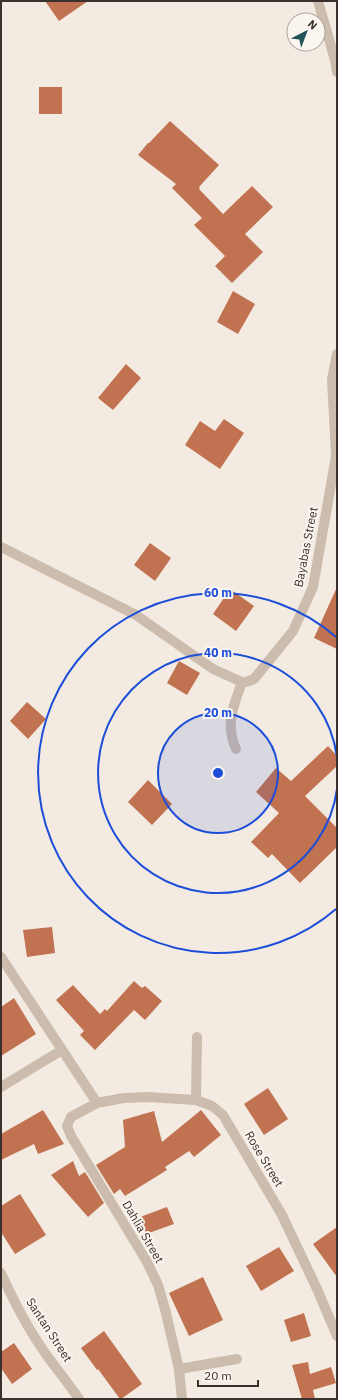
<svg xmlns="http://www.w3.org/2000/svg" width="338" height="1400" font-family="'IBM Plex Sans',sans-serif">
	<rect width="100%" height="100%" fill="#f3ebe1"/>
	<path fill="#c17251" d="M45 1H88L59 21Z
		M39 87H62V114H39Z
		M170 121 219 165 199 187 200 188 199 189 223 214 252 186 273 207 245 234 263 252 232 283 215 266 225 256 194 225 202 218 172 188 176 184 138 155 148 143H149Z
		M233 291 255 304 238 334 217 322Z
		M126 364 141 378 113 410 98 398Z
		M224 419 244 433 220 469 185 445 200 421 215 431Z
		M150 543 171 558 155 581 134 565Z
		M337 587V649L314 638Z
		M230 589 254 606 236 631 213 614Z
		M179 661 200 673 187 695 167 683Z
		M27 702 46 719 28 739 10 721Z
		M328 746 337 756V766L305 796 337 828V847L300 883 272 854 268 858 251 842 279 813 256 792 276 768 291 781Z
		M148 780 172 804 152 825 128 802Z
		M52 927 55 953 27 957 23 930Z
		M134 981 142 988 145 986 162 1001 145 1020 134 1010 95 1050 80 1035 84 1031 56 1000 73 985 100 1014 105 1009 107 1011Z
		M14 998 36 1034 1 1056V1007Z
		M268 1088 288 1119 264 1135 244 1104Z
		M43 1110 64 1144 38 1154 34 1144 1 1160V1134Z
		M201 1110 221 1135 194 1157 189 1151 165 1167 167 1170 125 1196 120 1189 114 1194 96 1165 125 1147 123 1120 154 1111 162 1142Z
		M73 1161 79 1176 85 1172 104 1203 88 1217 51 1175Z
		M20 1194 46 1235 15 1254 1 1232V1206Z
		M167 1207 174 1224 146 1234 140 1217Z
		M337 1227V1277L313 1244Z
		M279 1247 294 1271 261 1291 246 1266Z
		M203 1277 223 1320 189 1336 169 1293Z
		M304 1313 311 1336 291 1342 284 1320Z
		M104 1331 142 1384 121 1399H120L98 1369 97 1370 81 1348Z
		M14 1343 32 1369 12 1384 1 1368V1352Z
		M308 1362 310 1374 331 1367 336 1383 313 1390 315 1399H302L292 1365Z"/>
	<g fill="none" stroke-linecap="round" stroke-linejoin="round">
		<path stroke="#cbbcad" stroke-width="10" d="M318 1 335 60 337 72
			M1 547 136 615 213 669 242 682H246L254 679 293 631 313 587 336 456 332 379 337 354
			M236 749C225 724 233 707 242 682
			M1 957 97 1103
			M1 1087 62 1050
			M196 1100 197 1037
			M1 1273C14 1302 29 1331 48 1357 58 1371 69 1384 79 1399
			M179 1369 237 1359
			M182 1399 179 1369 165 1309 158 1285 147 1262 71 1136 67 1126 71 1117 97 1103 124 1098 147 1097 196 1100 212 1106 223 1115 282 1215 317 1289 337 1336"/>
	</g>
	<circle cx="218" cy="773" r="60" fill="#1d4ed8" fill-opacity=".12"/>
	<g fill="none" stroke="#1d4ed8" stroke-width="2">
		<circle cx="218" cy="773" r="60"/>
		<path d="M337 789A120 120 0 1 1 337 757"/>
		<path d="M336 909A180 180 0 1 1 336 637"/>
	</g>
	<g text-anchor="middle" stroke-width="4" stroke-linejoin="round" paint-order="stroke">
		<g font-size="12" fill="#3a312c" stroke="#faf5ee">
			<text transform="translate(306 547) rotate(-79)" y="4">Bayabas Street</text>
			<text transform="translate(264 1159) rotate(59)" y="4">Rose Street</text>
			<text transform="translate(143 1232) rotate(60)" y="4">Dahlia Street</text>
			<text transform="translate(49 1330) rotate(57)" y="4">Santan Street</text>
		</g>
	</g>
	<circle cx="218" cy="773" r="6" fill="#1d4ed8" stroke="#faf5ee" stroke-width="2"/>
	<g font-size="12" text-anchor="middle" font-weight="bold" fill="#1d4ed8" stroke="#faf5ee" stroke-width="4" stroke-linejoin="round" paint-order="stroke">
		<text x="218" y="597">60 m</text>
		<text x="218" y="657">40 m</text>
		<text x="218" y="717">20 m</text>
	</g>
	<rect width="338" height="1400" fill="none" stroke="#3a312c" stroke-width="4"/>
	<g transform="translate(306 32) rotate(42)"><circle r="19" fill="#faf5ee" stroke="#ada7a0"/>
	<path d="M0-3L7 15L0 10L-7 15Z" fill="#22535a"/>
	<text y="-6" font-size="11" font-weight="bold" text-anchor="middle" fill="#3a312c">N</text>
	</g>
	<path d="M198 1380v6h60v-6" fill="none" stroke="#3a312c" stroke-width="2"/>
	<text x="204" y="1380" font-size="12" fill="#3a312c" stroke="#faf5ee" stroke-width="3" paint-order="stroke">20 m</text>
</svg>
